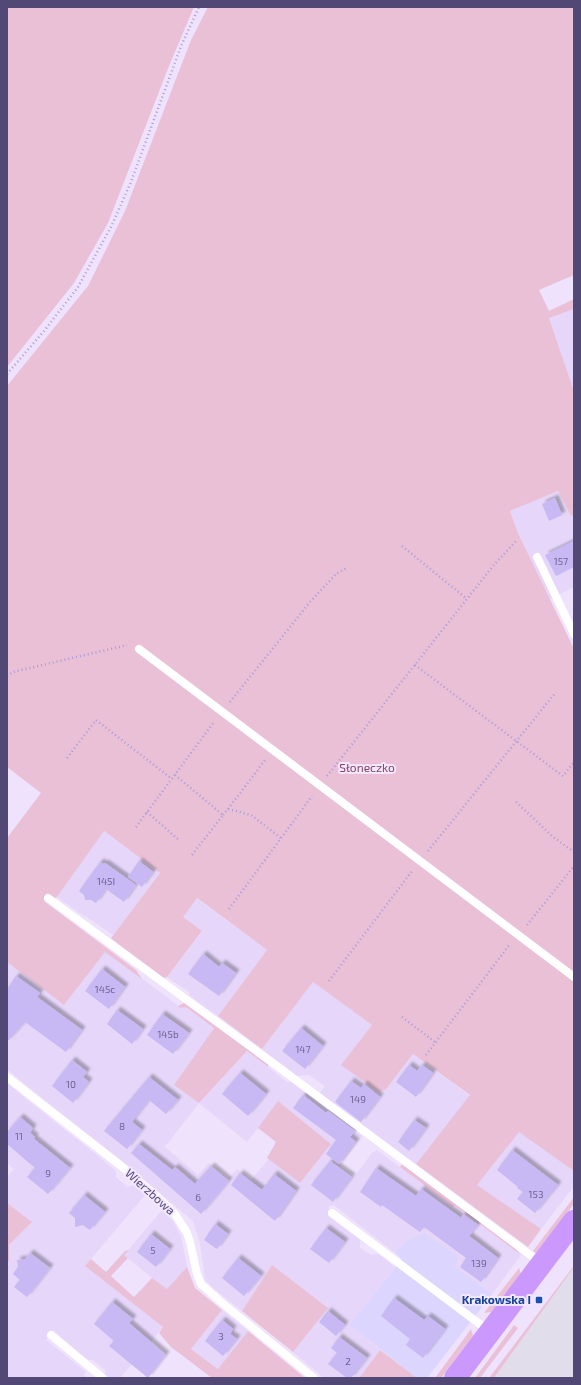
<svg xmlns="http://www.w3.org/2000/svg" width="581" height="1385" font-family="'Exo 2',sans-serif">
	<defs>
		<filter id="shadow"><feDropShadow dx="3.5" dy="-3.5" stdDeviation="1" flood-color="#0004"/></filter>
	</defs>
	<rect width="100%" height="100%" fill="#efe2fd"/>
	<path fill="#e5d6fa" fill-rule="evenodd" d="M574 309V391L549 318Z
		M558 491 571 516 574 515V587L550 599 518 533 510 511Z
		M103 831 160 873 113 935 87 917 84 916 57 897Z
		M196 898 267 950 218 1016 190 996 189 992 167 977 202 932 182 917Z
		M105 951 180 1007H186L214 1028 174 1085 199 1103 247 1051 287 1082H291L362 1136 340 1167 354 1177 372 1153 377 1150 453 1207 456 1206 521 1255 492 1294 453 1265 459 1258 405 1242 395 1253 334 1205 329 1206 328 1216 360 1240V1248L371 1255 378 1254 395 1267 349 1325 380 1350 359 1378H324L293 1352 328 1308 272 1265 242 1311 212 1287 205 1279 200 1243 193 1221 121 1160 32 1090 7 1069V962L64 1005ZM279 1102 331 1144 300 1183 269 1159 251 1180 237 1169 228 1179 209 1163 198 1175 165 1147 199 1103 247 1142Z
		M313 982 372 1025 386 1089 413 1054 470 1096 416 1164 320 1093 325 1086 309 1075 297 1076 262 1049Z
		M7 1083 26 1099 98 1156 116 1171V1177L127 1187 134 1185 145 1195 85 1266 163 1327 120 1378H110L105 1374V1370L93 1360H88L53 1330 46 1340 86 1372 84 1375 87 1378H7V1263L9 1261V1245L32 1222 7 1203V1177L14 1169 7 1163Z
		M519 1131 574 1171V1186L541 1229 476 1185Z
		M162 1210 173 1221 181 1236 187 1267 167 1290 124 1255Z
		M222 1310 248 1331 219 1369 191 1349Z"/>
	<path fill="#dcd5fe" d="M424 1233 459 1258 454 1266 492 1294 427 1378H417L349 1325 402 1259 395 1253 405 1242Z"/>
	<path fill="#e2ddeb" d="M573 1267 574 1378H494Z"/>
	<path fill="#eac0d7" d="M7 7H194L169 66 108 223 74 283 7 367Z
		M208 7H574V275L539 290 549 311 574 299V309L549 318 574 391V515L571 516 558 491 510 511 518 533 574 649V1171L519 1132 477 1185 541 1229 528 1247 416 1164 470 1095 413 1054 386 1089 379 1092 341 1065 372 1025 313 982 262 1049 218 1016 267 950 197 898 183 917 202 931 167 977 164 978 113 940 111 938 160 873 104 831 57 897 55 898 49 895 44 901 136 970 142 979 105 952 64 1005 7 962V838L41 793 7 767V386L88 286 125 211 191 40Z
		M184 1003 216 1025 268 1064V1067L247 1051 199 1103 174 1085 214 1028 186 1007 180 1008 178 1006Z
		M278 1101 331 1144 300 1183 267 1158 276 1142 258 1128Z
		M402 1164 514 1247 521 1255 456 1206 453 1207 400 1167Z
		M574 1197V1204L536 1253 533 1251Z
		M7 1203 32 1222 9 1245V1261L7 1263Z
		M129 1250 124 1255 128 1258 111 1276 134 1297 152 1278 167 1289 187 1267 195 1288 222 1310 191 1349 218 1369 248 1331 305 1378H212L171 1347 159 1333 163 1327 85 1266 91 1259 106 1272 125 1251Z
		M272 1265 328 1308 293 1352 242 1311Z
		M574 1267 494 1378H489L573 1267Z
		M519 1268 521 1274 491 1312 484 1313Z
		M514 1325 518 1328 480 1378H475Z
		M471 1329 473 1336 441 1378H435Z
		M380 1350 417 1378H359Z"/>
	<path fill="#c8b8f3" filter="url(#shadow)" d="M555 498 562 515 549 521 542 504Z
		M574 541V567L556 576 545 555Z
		M139 861 153 872 142 887 128 877Z
		M100 862 104 864 105 863 136 885 124 902 106 889 96 903 91 900H85L84 895 79 891Z
		M203 954 219 967 222 963 236 973 219 996 188 974Z
		M102 969 125 987 109 1009 85 991Z
		M16 976 40 993 37 997 82 1030 66 1052 25 1022 7 1042V989Z
		M117 1010 143 1029 132 1044 107 1024Z
		M162 1014 189 1033 173 1054 147 1035Z
		M301 1028 323 1046 305 1069 282 1051Z
		M72 1060 87 1072 83 1077 89 1082 73 1103 52 1086Z
		M409 1065 417 1071 422 1065 433 1073 416 1097 396 1082Z
		M240 1073 266 1094 248 1116 222 1094Z
		M149 1077 178 1100 166 1114 149 1100 132 1122 142 1130 127 1149 104 1131Z
		M351 1081 361 1088 364 1084 380 1097 361 1122 335 1102Z
		M303 1095 326 1113 328 1111 355 1131 350 1137 356 1142 339 1164 326 1154 336 1140 293 1108Z
		M20 1117 33 1128 30 1133 35 1137 34 1139 70 1168 48 1194 27 1177 35 1168 7 1144V1132Z
		M414 1120 426 1128 409 1151 398 1142Z
		M139 1144 172 1170 175 1167 195 1184 211 1166 229 1181 201 1214 131 1153Z
		M512 1150 558 1185 535 1213 517 1199 523 1192 517 1188 518 1187 497 1170Z
		M330 1161 352 1177 333 1202 311 1185Z
		M376 1168 416 1196 421 1189 461 1218 463 1214 478 1225 469 1236 498 1258 481 1282 460 1267 466 1258 424 1227 420 1232 382 1205 381 1207 360 1192Z
		M240 1173 262 1190 274 1174 296 1191 275 1221 231 1185Z
		M84 1195 105 1212 90 1230 83 1225 75 1227V1218L69 1213Z
		M215 1224 228 1234 217 1249 204 1240Z
		M326 1228 345 1242 329 1263 310 1249Z
		M151 1234 170 1249 156 1267 137 1252Z
		M30 1253 50 1268 27 1297 14 1287 20 1280 13 1274 18 1267 17 1260 25 1259Z
		M238 1258 261 1276 244 1296 222 1278Z
		M394 1298 424 1320 428 1316 445 1329 423 1358 406 1345 410 1339 381 1316Z
		M112 1302 133 1319 129 1323 166 1355 148 1378 109 1346 114 1341 94 1324Z
		M328 1311 345 1325 336 1336 319 1322Z
		M222 1320 233 1329 230 1334 237 1339 223 1356 205 1341Z
		M339 1337 367 1358 351 1378H347L328 1364 337 1353 331 1348Z"/>
	<g fill="none" stroke-linecap="round" stroke-linejoin="round">
		<path stroke="#ab9cd8" stroke-width="2.5" stroke-dasharray="1 3" stroke-linecap="butt" d="M7 374 44 331 78 287 111 227 131 182 181 46 199 7
			M402 546 467 599
			M415 665 563 776 574 762
			M7 676 13 672 127 645
			M230 702 310 602 336 574 347 568
			M67 758 96 720 172 779
			M175 775 223 815 192 855
			M327 776 493 566 516 541
			M516 802 552 836 574 852
			M228 809 265 760
			M147 812 180 841
			M223 815 228 809 251 815 281 838
			M136 827 214 722
			M428 851 556 692
			M229 909 312 796
			M527 925 574 866
			M329 981 412 871
			M402 1017 435 1042
			M426 1055 510 944"/>
		<path stroke="#fff" stroke-width="8" d="M537 557 574 634
			M139 649 574 977
			M48 898 281 1069 541 1263
			M7 1077 125 1169 164 1203 175 1214 187 1233 190 1242 197 1274 201 1284 221 1302 314 1378
			M332 1213 489 1331
			M51 1335 103 1378"/>
		<path stroke="#cb98fe" stroke-width="22" d="M455 1378 574 1221"/>
	</g>
	<rect fill="#1a4fb4" stroke="#f3e8ff" stroke-width="1.5" x="535" y="1296" width="8" height="8" rx="2"/>
	<g text-anchor="middle" stroke-width="4" stroke-linejoin="round" paint-order="stroke">
		<g font-size="10" fill="#706494">
			<text x="561" y="565">157</text>
			<text x="106" y="885">145I</text>
			<text x="105" y="993">145c</text>
			<text x="168" y="1038">145b</text>
			<text x="303" y="1053">147</text>
			<text x="71" y="1088">10</text>
			<text x="358" y="1103">149</text>
			<text x="122" y="1130">8</text>
			<text x="19" y="1140">11</text>
			<text x="48" y="1177">9</text>
			<text x="536" y="1198">153</text>
			<text x="198" y="1201">6</text>
			<text x="153" y="1254">5</text>
			<text x="479" y="1267">139</text>
			<text x="221" y="1340">3</text>
			<text x="348" y="1365">2</text>
		</g>
		<g font-size="12" fill="#874460" stroke="#f3e8ff">
			<text x="367" y="772">Słoneczko</text>
		</g>
		<g font-size="12" fill="#524875" stroke="#f3e8ff">
			<text transform="translate(150 1192) rotate(42)" y="4">Wierzbowa</text>
		</g>
		<g font-size="12" font-weight="bold" fill="#164399" stroke="#f3e8ff" text-anchor="end">
			<text x="531" y="1304">Krakowska I</text>
		</g>
	</g>
	<rect width="581" height="1385" fill="none" stroke="#524875" stroke-width="16"/>
</svg>
